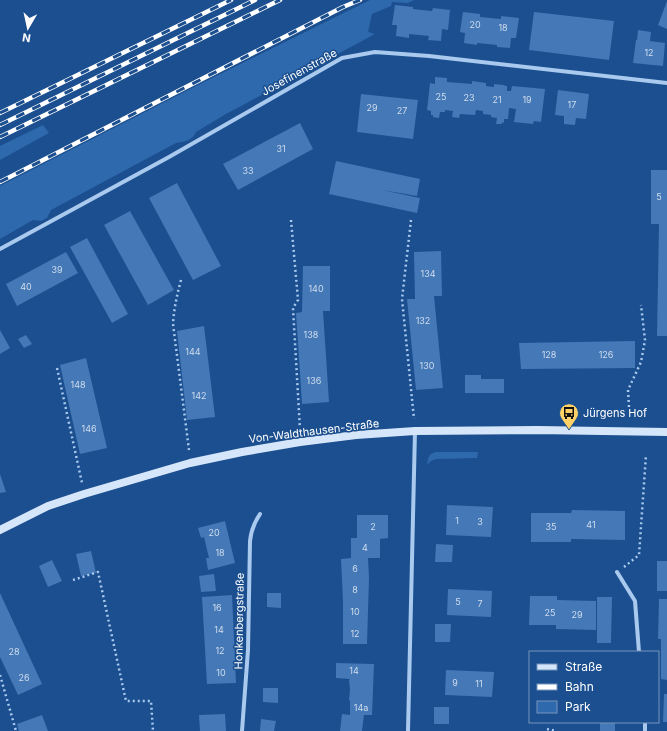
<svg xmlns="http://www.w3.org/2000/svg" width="667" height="731" font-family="Inter,sans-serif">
	<rect width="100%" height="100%" fill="#1b4f8f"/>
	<path fill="#2e69ad" d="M370 0H414L408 3 392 2 391 6 372 14 368 32 375 34 226 114 196 132C193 140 184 142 176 143L51 210 47 218 41 221 33 220 0 239V186L204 82Z
		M43 125 49 133 0 160V146Z
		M435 452H478L477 458 436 459 431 461 427 465C428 458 428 455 435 452Z"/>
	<path fill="#4478b7" d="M667 1V29L658 25Z
		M395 5 413 7V9L432 11 433 8 450 10 448 30 442 29 441 41 428 40 429 36 409 34V38L396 36 397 25H392Z
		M463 12 480 14V17L501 19V16L519 18 516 38H511L510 48 497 47V45L477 43V45L464 43 465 33 460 32Z
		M534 12 614 21 609 60 529 50Z
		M638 30 651 32 650 41 665 43 663 66 633 63 636 40H637Z
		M435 77 447 78V82L472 84V81L486 83V86L494 87V84L504 85 505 86H507V91H511L512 86 545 89 541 122 534 121 533 124 514 122 516 109 509 108 508 119H504V123L502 122V124H496L497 118 491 117V115L483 114V111L476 110 475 115 460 114 459 118 452 117 453 111 445 110V112H440L439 118 433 117V115H431V111L427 110 430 83 435 84Z
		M558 90 589 94 586 119 576 118 575 125 564 124V116L555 115Z
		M361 94 418 100 413 139 357 132Z
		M300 123 313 149 238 190 223 164Z
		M336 161 420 179 417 196 382 190 420 198 417 213 329 194Z
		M651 170H667V224H651Z
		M177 183 221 266 193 280 149 198Z
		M130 211 174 290 148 305 104 225Z
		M659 224H667V336H657Z
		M87 238 128 314 112 323 70 247Z
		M441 251 442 296H434L443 388 416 390 407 299H415L414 252Z
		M66 252 78 273 17 306 6 284Z
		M303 266H330V311H323L329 402 302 404 296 313 302 312Z
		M204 326 215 417 187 420 177 331Z
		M0 330 10 348 0 354Z
		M26 335 32 344 24 348 18 339Z
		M635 341V368L521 369 519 343Z
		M86 358 107 448 80 454 60 365Z
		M465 375H481V379H504V393H465Z
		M0 474 6 492 0 493Z
		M447 505 493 507 491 537 446 535Z
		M572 510 625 511V540L571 539V542H531V513H571Z
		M357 515H388V538L380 539V558H368L369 578 367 644H343V601L341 559 351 558V538H357Z
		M225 521 235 563 208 570 206 558H209L204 537 201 538 198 528Z
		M436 544 453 545 452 562H435Z
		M91 551 96 573 81 576 76 554Z
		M52 560 62 581 48 587 39 566Z
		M657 561H667V591H657Z
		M214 574 216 591 201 592 199 576Z
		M448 589 492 591 491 617 447 615Z
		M0 593 42 684 18 695 0 657Z
		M267 593H281V608L267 607Z
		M232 595 236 683 207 684 202 597Z
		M530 596H557V600L596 601V630L556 629V625H529Z
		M597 597H612L611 643H597Z
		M659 599H667V680L661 679V639H658Z
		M435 624H451L450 642H435Z
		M336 663 374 664 372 715H364L362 731H340L342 714 350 715V701L349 700 350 690 349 680 350 679 336 678Z
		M446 670 494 672 492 697 445 695Z
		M263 688H278V703L263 702Z
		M664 694H667V722H663Z
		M434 707H449V724H434Z
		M225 714 226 731H200L199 715Z
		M42 715 48 731H19L17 724Z
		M261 719 276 721 274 731H260Z
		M600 722H615V731H600Z"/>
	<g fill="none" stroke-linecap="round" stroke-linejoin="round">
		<path stroke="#a9c9ee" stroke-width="2.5" stroke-dasharray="2 3" stroke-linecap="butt" d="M291 220 298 300 293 308 300 430
			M411 220 402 299 414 419
			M181 280C177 295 174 308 173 324L189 450
			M57 368 82 483
			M629 407 628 390 641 362 645 340 641 305
			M624 567 639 555 646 455
			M73 580 98 572 126 701H151L153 731
			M0 675 16 731
			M547 729 556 731"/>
		<path stroke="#a9c9ee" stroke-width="4" d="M0 249 169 157 342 58 375 52 429 56 667 83
			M617 572 635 601 639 652
			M645 722V731
			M242 731 248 650 250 541C251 530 254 523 260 514
			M408 731 415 431"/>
		<path stroke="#d6e6fa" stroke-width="8" d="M0 530 48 506 84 494 190 463 242 452 300 442 356 435 415 431 538 430 667 432"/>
		<defs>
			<path id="rail" d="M0 113 231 0
				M0 125 255 0
				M0 137 280 0
				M0 182 343 7 360 0"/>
		</defs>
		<use href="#rail" stroke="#fff" stroke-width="4.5"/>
		<use href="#rail" stroke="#1b4f8f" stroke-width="3" stroke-dasharray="9" stroke-linecap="butt"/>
	</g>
	<defs>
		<symbol id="bus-pin" viewBox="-11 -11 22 30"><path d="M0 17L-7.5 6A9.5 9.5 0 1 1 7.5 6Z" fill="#ffd166" stroke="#1b4f8f"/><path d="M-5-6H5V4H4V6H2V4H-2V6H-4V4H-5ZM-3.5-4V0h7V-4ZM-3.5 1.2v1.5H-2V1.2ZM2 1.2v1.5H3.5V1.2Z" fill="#111"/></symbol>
	</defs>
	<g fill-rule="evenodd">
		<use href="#bus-pin" x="558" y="402" width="22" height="30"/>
	</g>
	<g text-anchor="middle" stroke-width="3" stroke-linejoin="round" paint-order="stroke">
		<g font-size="9" fill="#d0dded">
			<text x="475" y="28">20</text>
			<text x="503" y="31">18</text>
			<text x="649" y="56">12</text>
			<text x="441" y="100">25</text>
			<text x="469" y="101">23</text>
			<text x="497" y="103">21</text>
			<text x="527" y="103">19</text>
			<text x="572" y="108">17</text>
			<text x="372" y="111">29</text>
			<text x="402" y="114">27</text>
			<text x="281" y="152">31</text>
			<text x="248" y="174">33</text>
			<text x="659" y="200">5</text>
			<text x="57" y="273">39</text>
			<text x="428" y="277">134</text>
			<text x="26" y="290">40</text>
			<text x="316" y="292">140</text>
			<text x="423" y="324">132</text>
			<text x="311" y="338">138</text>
			<text x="193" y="355">144</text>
			<text x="549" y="358">128</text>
			<text x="606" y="358">126</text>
			<text x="427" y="369">130</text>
			<text x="314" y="384">136</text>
			<text x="78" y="388">148</text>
			<text x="199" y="399">142</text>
			<text x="89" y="432">146</text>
			<text x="457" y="524">1</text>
			<text x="480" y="525">3</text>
			<text x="591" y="528">41</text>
			<text x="373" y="530">2</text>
			<text x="551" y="530">35</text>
			<text x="214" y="536">20</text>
			<text x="365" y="551">4</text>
			<text x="220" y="556">18</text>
			<text x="355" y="572">6</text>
			<text x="355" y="593">8</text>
			<text x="458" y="605">5</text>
			<text x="480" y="607">7</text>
			<text x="217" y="611">16</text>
			<text x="355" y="615">10</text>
			<text x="550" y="616">25</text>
			<text x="577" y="618">29</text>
			<text x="219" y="633">14</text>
			<text x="355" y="637">12</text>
			<text x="220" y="654">12</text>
			<text x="14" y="655">28</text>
			<text x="354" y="674">14</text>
			<text x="221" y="676">10</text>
			<text x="24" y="681">26</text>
			<text x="455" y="686">9</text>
			<text x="479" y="687">11</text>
			<text x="361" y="711">14a</text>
		</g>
		<g font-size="11" fill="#fff" stroke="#1b4f8f">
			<text transform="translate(299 72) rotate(-29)" y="4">Josefinenstraße</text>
			<text transform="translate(314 431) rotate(-7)" y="4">Von-Waldthausen-Straße</text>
			<text transform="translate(239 621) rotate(-89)" y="4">Honkenbergstraße</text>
		</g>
		<g font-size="11" fill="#fff" stroke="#1b4f8f" text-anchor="start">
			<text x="583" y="417">Jürgens Hof</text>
		</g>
	</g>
	<rect x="529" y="651" width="130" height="72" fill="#1b4f8f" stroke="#7695bc"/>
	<rect x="537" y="664" width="20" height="6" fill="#d6e6fa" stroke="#7695bc"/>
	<text x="565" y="671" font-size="12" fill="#ffffff">Straße</text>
	<rect x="537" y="684" width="20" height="6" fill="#ffffff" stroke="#7695bc"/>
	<text x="565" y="691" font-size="12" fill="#ffffff">Bahn</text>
	<rect x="537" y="701" width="20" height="12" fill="#2e69ad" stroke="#7695bc"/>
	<text x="565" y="711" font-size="12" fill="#ffffff">Park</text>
	<g transform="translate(28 28) rotate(189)" stroke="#1b4f8f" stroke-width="3" paint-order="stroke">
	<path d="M0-3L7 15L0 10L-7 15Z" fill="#ffffff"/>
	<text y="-6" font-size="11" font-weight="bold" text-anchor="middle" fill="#ffffff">N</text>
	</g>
</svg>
